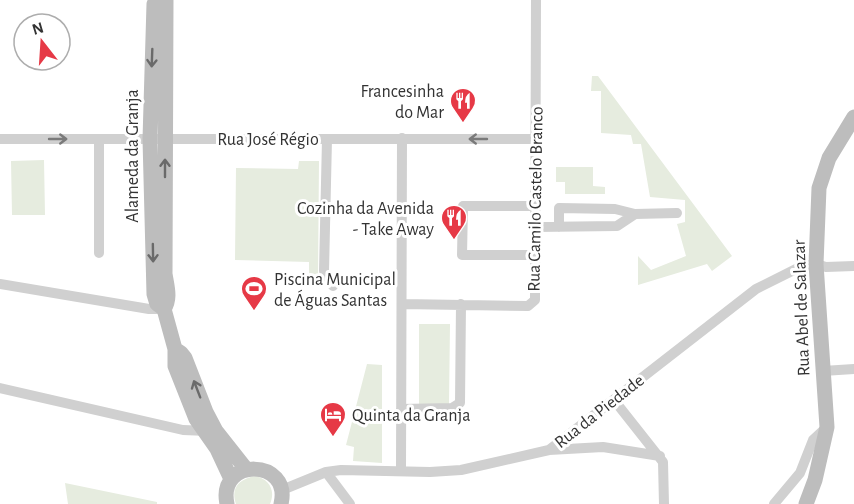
<svg xmlns="http://www.w3.org/2000/svg" width="854" height="504" font-family="'Alegreya Sans',sans-serif">
	<rect width="100%" height="100%" fill="#fff"/>
	<path fill="#e6ecdf" d="M592 76H598L732 256 712 271 707 264 638 285V256L651 270 686 256 677 224 685 222V200L650 197 641 144H633L631 135 601 133V91H591Z
		M44 160 45 215H12L11 161Z
		M299 161H319L318 279H309V262L235 260 236 168 298 169Z
		M556 167H593V186L605 187V194H565V182H556Z
		M419 324H450L449 404H419Z
		M367 364 382 365V463L353 461 354 447 346 445Z
		M255 476C269 479 276 490 270 504H236C230 487 240 479 255 476Z
		M65 483 157 502V504H68Z"/>
	<g fill="none" stroke-linecap="round" stroke-linejoin="round">
		<path stroke="#d0d0d0" stroke-width="10" d="M0 139H536
			M327 139 324 271 333 286
			M635 214 677 213
			M536 227 617 226 635 214 615 209 559 208V227
			M99 253V139
			M536 255H462L463 206H536
			M0 284 149 309H164
			M402 304 528 306 535 300 536 0
			M823 371 854 369
			M0 388 183 430 208 431
			M614 400 663 462 664 504
			M401 409 452 408 460 403 461 304
			M549 450 603 447 660 456
			M401 471 402 138
			M326 472 350 504
			M282 490 326 472 341 470 430 472 461 470 549 450 756 289 800 267 816 264 826 267 854 266
			M774 504 800 473 813 440 827 427"/>
		<path stroke="#bdbdbd" stroke-width="15" d="M156 0 154 4 150 139 154 294 157 304 164 309 175 349V366L196 419 217 449 231 479
			M164 309C171 298 167 287 165 274L166 0
			M175 349 181 353 185 358 206 412 216 431 246 469
			M227 504C217 457 292 458 281 504
			M806 504 815 480 827 427 816 264 819 188 829 158 854 117"/>
	</g>
	<defs><path id="oneway-shaft" d="M-6 0H5M1.5-3L5.5 0L1.5 3" fill="none" stroke-width="1.6" stroke-linecap="round" stroke-linejoin="round" transform="scale(1.5)"/></defs>
	<g stroke="#6a6a6a">
		<use href="#oneway-shaft" transform="translate(152 58) rotate(92)"/>
		<use href="#oneway-shaft" transform="translate(165 168) rotate(-90)"/>
		<use href="#oneway-shaft" transform="translate(153 253) rotate(89)"/>
		<use href="#oneway-shaft" transform="translate(197 389) rotate(-111)"/>
	</g>
	<g stroke="#7a7a7a">
		<use href="#oneway-shaft" transform="translate(58 139)"/>
		<use href="#oneway-shaft" transform="translate(478 139) rotate(-180)"/>
	</g>
	<defs>
		<symbol id="restaurant-pin" viewBox="-11 -11 22 30"><path d="M0 17L-7.5 6A9.5 9.5 0 1 1 7.5 6Z" fill="#e63946" stroke="#fff"/><path d="M-5-6h1v4h1v-4h1v4h1v-4h1v5L-1.5 .5V6h-2V.5L-5-1ZM5-6V6H3V1.5H1.5Q1.5-4 5-6Z" fill="#fff"/></symbol>
		<symbol id="stadium-pin" viewBox="-11 -11 22 30"><path d="M0 17L-7.5 6A9.5 9.5 0 1 1 7.5 6Z" fill="#e63946" stroke="#fff"/><path d="M0-5a6.5 5 0 1 0 0 10a6.5 5 0 1 0 0-10ZM-3.5-1.8h7v3.6h-7Z" fill="#fff"/></symbol>
		<symbol id="hotel-pin" viewBox="-11 -11 22 30"><path d="M0 17L-7.5 6A9.5 9.5 0 1 1 7.5 6Z" fill="#e63946" stroke="#fff"/><path d="M-6-4.5h1.5V1H6V5H4.5V3h-9V5H-6ZM-4 0a1.8 1.8 0 1 1 3.6 0ZM.5 0V-2.5h3Q6-2.5 6 0Z" fill="#fff"/></symbol>
	</defs>
	<g fill-rule="evenodd">
		<use href="#restaurant-pin" x="448" y="86" width="30" height="40"/>
		<use href="#restaurant-pin" x="439" y="203" width="30" height="40"/>
		<use href="#stadium-pin" x="239" y="274" width="30" height="40"/>
		<use href="#hotel-pin" x="318" y="400" width="30" height="40"/>
	</g>
	<g text-anchor="middle" stroke-width="6" stroke-linejoin="round" paint-order="stroke">
		<g font-size="18" fill="#333" stroke="#fff" text-anchor="end">
			<text x="444" y="97">Francesinha<tspan x="444" dy="21">do Mar</tspan></text>
			<text x="434" y="214">Cozinha da Avenida<tspan x="434" dy="21">- Take Away</tspan></text>
			<text x="274" y="285" text-anchor="start">Piscina Municipal<tspan x="274" dy="21">de Águas Santas</tspan></text>
			<text x="352" y="421" text-anchor="start">Quinta da Granja</text>
		</g>
		<g font-size="18" fill="#333" stroke="#fff">
			<text x="268" y="145">Rua José Régio</text>
			<text transform="translate(132 156) rotate(-90)" y="6">Alameda da Granja</text>
			<text transform="translate(535 199) rotate(-89)" y="6">Rua Camilo Castelo Branco</text>
			<text transform="translate(801 308) rotate(-92)" y="6">Rua Abel de Salazar</text>
			<text transform="translate(599 411) rotate(-38)" y="6">Rua da Piedade</text>
		</g>
	</g>
	<g transform="translate(42 42) rotate(343)"><circle r="28" fill="#ffffff" stroke="#adadad" stroke-width="1.5"/>
	<path d="M0-4.5L10 22L0 15L-10 22Z" fill="#e63946"/>
	<text y="-9" font-size="16" font-weight="bold" text-anchor="middle" fill="#333333">N</text>
	</g>
</svg>
